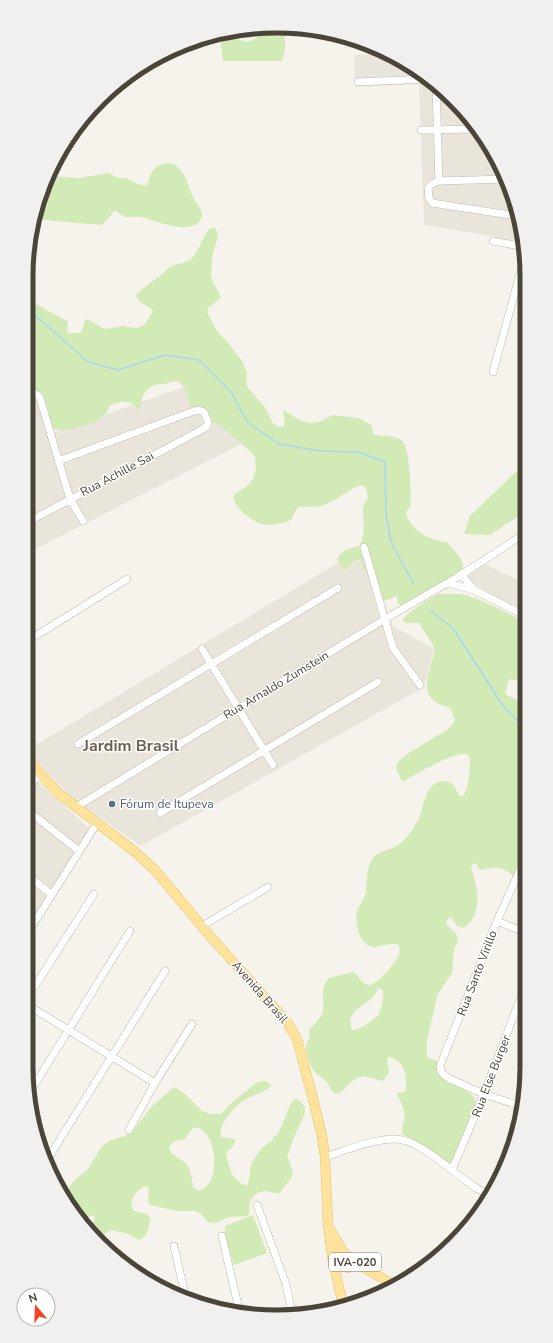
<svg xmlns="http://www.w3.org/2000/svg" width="553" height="1343" font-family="'Nunito Sans',sans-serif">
	<rect width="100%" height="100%" fill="#f6f3ec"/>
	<path fill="#eae5da" d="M387 54 415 68 465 112 508 180 524 242 424 225 419 84 355 87 354 55Z
		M184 387 224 420 241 444 26 554V394L41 389 55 432Z
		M364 547 393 626 434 649 424 687 141 846 73 799 26 751Z
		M481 562 526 584V619L466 578Z
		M26 771 92 831 26 931Z"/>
	<path fill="#d2eab5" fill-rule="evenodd" d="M266 27 283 30C286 39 286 52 282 61H223L220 37 231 34C246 46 255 44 266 27Z
		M166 163C169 164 173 163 175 165 186 172 188 186 193 197 195 202 200 206 202 213 202 215 201 219 200 221 188 236 155 220 141 217 136 216 131 218 126 217 123 216 118 212 115 211 110 215 107 222 101 225L43 220 35 222 39 196 51 176 78 178 109 173 118 178H125L138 184 145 186 148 184C151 171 153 167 166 163Z
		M211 228H215L217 231 218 236 212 257 211 277 221 298 208 308 207 312 217 331 228 343 242 361 247 373 246 382 248 388 265 407 273 424 279 427H283L285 425 283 410 301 421 310 423 319 422 333 415 359 418 372 426 373 433 374 435C382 436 394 435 401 440 411 446 410 490 411 502L410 507 406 512C409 530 430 541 447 542 452 549 462 557 463 565 465 578 431 588 423 593 416 596 411 601 404 605L401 606 398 603 397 597 396 596 385 601C375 597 366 570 359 560H355L346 569H343L337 560C340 550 350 548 359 546 366 535 363 522 363 510 363 505 366 501 368 498L366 488 363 485C348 488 337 501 322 506 314 508 307 505 300 507 293 510 295 518 289 521 283 524 268 526 261 524 250 520 236 509 233 497L235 494 247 486 253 479 256 467 255 457 251 452 223 428 192 408 184 387 178 381C173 381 170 382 165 384 162 385 158 384 155 385 143 389 140 401 140 412 137 409 135 405 131 403 127 401 115 402 111 405 108 407 108 411 106 413 95 423 64 436 51 427L40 395 26 390V297L46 310 67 321C69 325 66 328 68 333H81L85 321 87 319 105 329 122 326 137 328 144 325 153 311C148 305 139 304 136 295 144 287 152 282 161 275 164 273 167 269 170 267 176 263 185 264 191 259 201 250 201 236 211 228Z
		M525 463 526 511 490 535 464 534 470 516Z
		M438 594H461L478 599 526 622V647L517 666 522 673V677L519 681 509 679 505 693C510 698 519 700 526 704L527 904C522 890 515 870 498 868 492 867 485 870 479 870L477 864 473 863 471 868C476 884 481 900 474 916 472 920 467 925 464 928L457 926 451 917 446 921V924L457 935 458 940 454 950 452 973 437 996 427 1040V1057L439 1062 450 1082 470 1093 474 1098 476 1104 475 1116 454 1161 447 1164 422 1146 402 1134C401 1129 403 1126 404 1121 406 1111 402 1104 397 1095L398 1093 405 1092C409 1079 404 1058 388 1057L387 1060 389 1072 384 1080 381 1081C370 1077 361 1073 351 1082 345 1087 345 1091 337 1094 331 1092 330 1087 327 1082 323 1078 318 1076 315 1072 308 1063 302 1045 310 1037L309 1030C313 1025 321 1019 323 1012 325 1000 319 987 329 978L353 972C359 975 362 985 369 985 377 985 394 964 398 957 400 953 400 950 399 945 387 940 376 953 365 943 358 937 354 917 358 909 360 903 365 898 366 892 367 882 366 866 374 857 380 850 391 850 398 845 404 841 411 833 414 827 416 824 418 820 420 816 424 804 426 782 443 781 452 780 456 789 460 796H463C469 787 469 777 470 766 470 763 470 757 468 755 460 748 414 775 406 780L402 781 396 768 397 763 407 754 448 729 453 724 455 719 450 708C445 706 439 704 435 702 419 689 431 667 435 651 433 641 424 633 419 623H406L403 620C408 611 428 600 438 594ZM378 988 383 990C384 996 382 1009 379 1014 375 1020 358 1031 352 1030 345 1011 363 1007 373 997 375 995 377 991 378 988Z
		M264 1081 271 1084V1086C263 1093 252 1095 243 1101 234 1107 218 1125 221 1137L234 1139 236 1140 233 1146 226 1153C230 1170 230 1177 246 1186 252 1178 248 1174 251 1165 255 1156 263 1145 272 1141L273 1138 278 1134 292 1101 296 1099 300 1101 305 1107V1113L296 1133 287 1156 293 1172 292 1176 280 1193C274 1194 269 1191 264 1191 258 1191 251 1198 250 1203 248 1208 251 1211 248 1216L229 1217 216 1223 208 1222 200 1213 195 1211H176L151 1205 148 1202 149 1187 146 1186C136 1190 127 1201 134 1211L146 1214 150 1217C149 1226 149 1236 139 1240L129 1234 111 1230 97 1239 95 1237 93 1223 95 1217 92 1215 87 1218 83 1223 65 1192 75 1180 88 1169 102 1146 111 1140 125 1136 132 1132 152 1106 173 1088 175 1087 185 1094 202 1111 210 1114H221L232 1102 258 1082ZM198 1127C201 1129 205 1132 207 1135 217 1150 219 1184 199 1191L195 1189 193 1187C192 1180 191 1171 187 1165 181 1157 172 1158 169 1148 173 1140 176 1140 184 1140L192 1129Z
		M253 1215 267 1253 234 1265 225 1239V1226Z"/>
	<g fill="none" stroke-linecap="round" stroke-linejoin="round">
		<path stroke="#a9d4f2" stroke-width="1.5" d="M26 307 88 362 118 370 165 355 199 360 231 392 248 423 279 444 320 451 359 452 385 462 386 515 391 542 413 583
			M431 611 453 628 503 706 526 730"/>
		<defs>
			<path id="minor" d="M240 32C247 35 253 34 257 27
				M358 82 428 79
				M436 86 439 181
				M421 130 476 129
				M507 179 439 181 432 184 428 188 429 198 432 203 517 216
				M493 241 525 247
				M493 372 525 256
				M26 393C32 391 36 393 40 398L70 499 83 521
				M26 523 203 429 208 425V422L204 412 199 410 194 411 58 461
				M364 547 393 648 420 685
				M461 574 474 590
				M448 583 474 590 526 616
				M26 642 127 579
				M202 649 273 765
				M78 744 338 588
				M26 789 40 774
				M76 807 385 619 456 578 526 533
				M26 809 79 851
				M160 813 378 682
				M519 872 497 921 440 1066 441 1071 444 1075 450 1079 484 1094 520 1106
				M26 874 52 895
				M497 921 527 933
				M202 926 268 887
				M26 936 97 823
				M26 1000 94 894
				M26 1004 155 1083
				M30 1092 130 931
				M129 1130 155 1083 192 1024
				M325 1157C347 1150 370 1140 393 1139 418 1137 454 1174 475 1187 479 1190 484 1192 489 1194
				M47 1160 165 971
				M452 1170 484 1094 527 981
				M257 1205 286 1284 292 1313
				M222 1236 240 1314
				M174 1246 185 1295"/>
			<path id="major" d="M26 758 58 793 134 851 154 869 210 936 287 1022 297 1039 312 1095 322 1136 325 1157 328 1224 332 1256 343 1305
				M331 1231 342 1250 351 1260 396 1286
				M339 1253 348 1268"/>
		</defs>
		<use href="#minor" stroke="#c2bbae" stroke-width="8"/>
		<use href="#major" stroke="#e6c16a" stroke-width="10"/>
		<use href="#minor" stroke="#fff" stroke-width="7"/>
		<use href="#major" stroke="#ffe39c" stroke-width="9"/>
	</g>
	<circle fill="#5c6f8a" stroke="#fff" stroke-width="1.5" cx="112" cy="804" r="4"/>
	<g text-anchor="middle" stroke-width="3" stroke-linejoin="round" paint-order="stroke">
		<rect fill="#fff" stroke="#817c74" stroke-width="1" x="329" y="1253" width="52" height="18" rx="3"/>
		<g font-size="11" font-weight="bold" fill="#4b4439">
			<text x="355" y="1266">IVA-020</text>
		</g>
		<g font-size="12" fill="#4b4439" stroke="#fff">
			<text transform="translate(117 474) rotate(-28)" y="4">Rua Achille Sai</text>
			<text transform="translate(276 685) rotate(-31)" y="4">Rua Arnaldo Zumstein</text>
			<text transform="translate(477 973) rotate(-69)" y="4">Rua Santo Virillo</text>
			<text transform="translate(260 992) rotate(49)" y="4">Avenida Brasil</text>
			<text transform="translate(491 1076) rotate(-69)" y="4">Rua Else Burger</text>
		</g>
		<g font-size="12" fill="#4e5e75" stroke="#fff" text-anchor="start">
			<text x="120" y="808">Fórum de Itupeva</text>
		</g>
		<g font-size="16" font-weight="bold" fill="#6e6250" stroke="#fff">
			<text x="131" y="751">Jardim Brasil</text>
		</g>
	</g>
	<path d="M0 0H553V1343H0ZM276 33H277A243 243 0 0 1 520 276V1067A243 243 0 0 1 277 1310H276A243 243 0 0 1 33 1067V276A243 243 0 0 1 276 33Z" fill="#f1f0ef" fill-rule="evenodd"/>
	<path fill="none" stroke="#4b4439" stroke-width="5" d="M276 33H277A243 243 0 0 1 520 276V1067A243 243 0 0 1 277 1310H276A243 243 0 0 1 33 1067V276A243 243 0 0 1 276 33Z"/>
	<g transform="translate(36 1307) rotate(341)"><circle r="19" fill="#ffffff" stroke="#b7b4b0"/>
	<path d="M0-3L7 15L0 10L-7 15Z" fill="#fc3f1d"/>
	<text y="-6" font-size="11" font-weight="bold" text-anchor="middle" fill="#4b4439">N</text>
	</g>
</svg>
